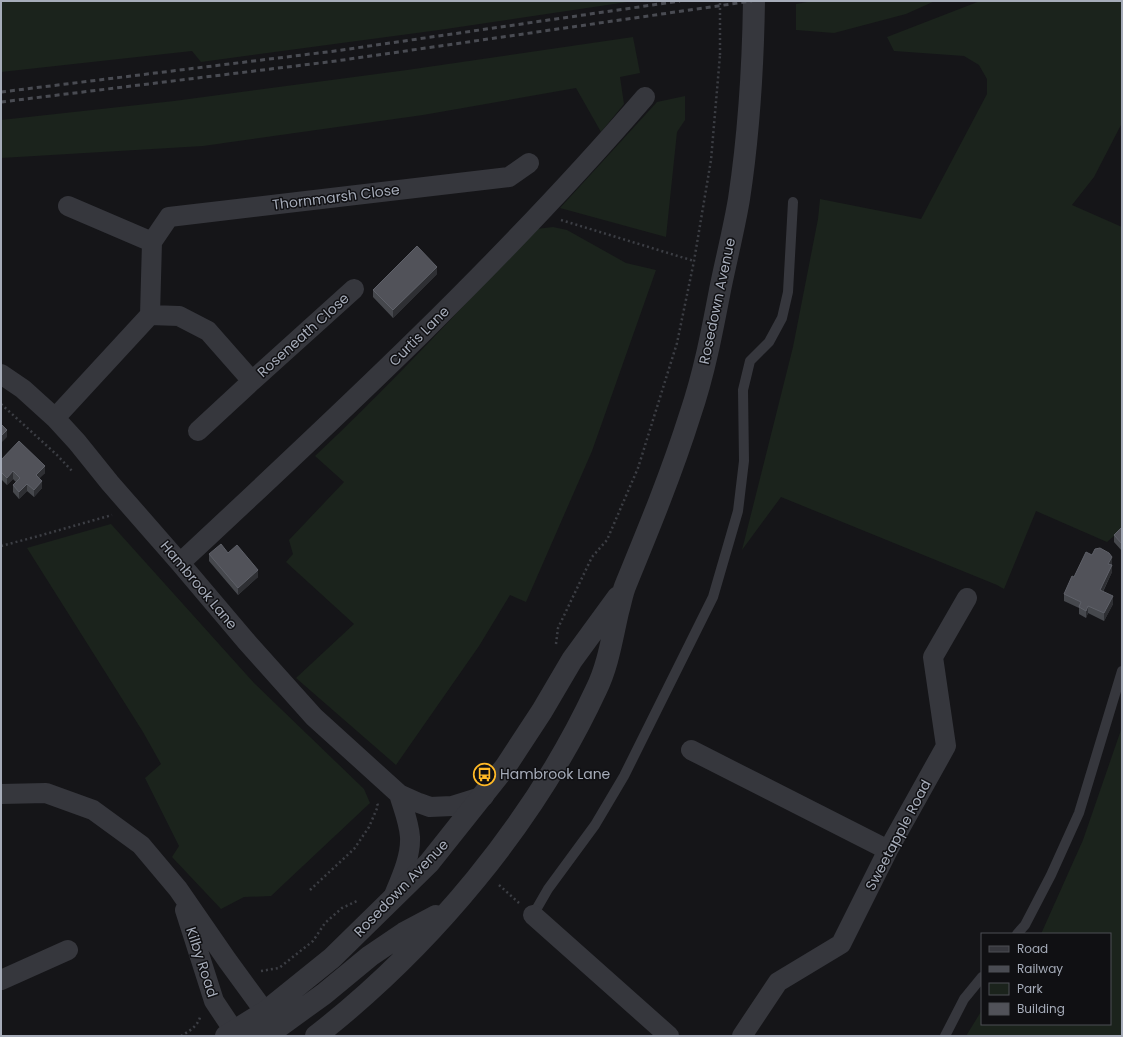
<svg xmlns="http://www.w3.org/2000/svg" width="1123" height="1037" font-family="Poppins,sans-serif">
	<rect width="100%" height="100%" fill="#151518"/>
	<path fill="#1b231c" d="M1 1H634L439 30 201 62 192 51 1 72Z
		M813 1H935L906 14 834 33 796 30V4Z
		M980 1H1122V123L1094 177 1072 205 1122 227V529L1107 542 1036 511 1004 589 997 585 781 497 742 550 793 347 818 219 820 199 921 219 987 94V79L979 65 964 56 894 51 887 37Z
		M633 37 640 73 620 77 624 104 601 132 576 88 423 115 203 146 1 158V120L174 101 407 70Z
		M685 96V120L677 132 666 237 560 208 657 102Z
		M553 227 567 230 626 263 656 270 592 451 526 602 510 595 479 646 396 765 296 678 354 624 286 562 293 554 289 540 344 482 315 456C392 384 464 305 536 229Z
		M111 524 254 683 364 789 370 803 271 896 244 897 221 909 172 857 179 846 145 778 161 764 143 732 27 548Z
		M1122 727V1036H966L982 1010V1024H1110V934H1041L1083 840Z"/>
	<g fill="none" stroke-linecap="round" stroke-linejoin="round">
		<path stroke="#3c3e44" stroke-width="2.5" stroke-dasharray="2 3" stroke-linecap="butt" d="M561 220 694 261
			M1 404 57 455 73 472
			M1 546 35 537 112 515
			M556 644 558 628 592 557 607 540 638 468 677 343 694 261 711 160 720 55
			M499 885 519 903
			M310 890 354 849 369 827 378 806 377 803
			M261 971 279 968 313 941 325 923 342 908 359 900
			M181 1036C188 1032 198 1026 200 1017"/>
		<path stroke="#36373d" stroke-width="10" d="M533 915 548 889 595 825 624 776 713 597 738 511 744 461 743 390 750 361 769 342 782 318 788 292 793 202
			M1017 934 1025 925 1051 875 1079 813 1122 671
			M945 1036 964 999 982 977"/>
		<path stroke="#36373d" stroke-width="20" d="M68 206 152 242
			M150 315 179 316 208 331 252 381 198 431
			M1 374 23 389 55 418 77 442 110 483 180 563 246 641 314 717 399 794 419 803 430 807 452 806 484 796
			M252 381 354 289
			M55 418 150 315 152 242 169 217 509 177 529 163
			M180 563C341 413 502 263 645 97
			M691 750 888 850
			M1 794 46 793 93 810 141 845 178 889 227 960 265 1012
			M392 900C400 880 411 858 410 837 409 822 403 808 399 794
			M185 910 214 1001 234 1031
			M533 915 669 1036
			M1 980 68 950
			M742 1036 778 982 841 944 888 850 946 746 933 657 967 598"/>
		<path stroke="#36373d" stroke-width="22" d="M237 1031 277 1028 324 994 370 956 404 933 436 916
			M226 1036 265 1012 332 958 429 863 506 766 542 711 572 660 618 597
			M316 1036C431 946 534 823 596 690 608 666 612 638 618 612 621 602 622 593 626 584 649 528 672 472 690 415 704 374 712 332 720 290 726 260 734 229 739 199 749 133 753 67 754 1"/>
		<path stroke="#494b52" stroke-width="3" stroke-dasharray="5 4" stroke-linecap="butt" d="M1 92 335 51 680 1
			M1 102 336 61 752 1"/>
		<path stroke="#3c3e44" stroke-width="2.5" stroke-dasharray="2 3" stroke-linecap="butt" d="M720 55V1"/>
	</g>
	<path fill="#46484d" d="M437 274 393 318 373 297V290Z
		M1 460 45 473 39 478 42 488 34 497 27 491 19 499 13 492V485L16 482 13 479 7 485 1 479Z
		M1122 527V551L1114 542V535Z
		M209 554 258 577 238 595 209 561Z
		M1112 564V572L1103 592 1113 604 1104 621 1088 613 1086 618 1079 614V608L1064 601V594Z"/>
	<path fill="#2e2f33" d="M437 267V274L393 318V310Z
		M7 430V437L1 443V436Z
		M45 466V473L36 482V475Z
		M13 471V479L7 485V478Z
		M42 481V488L34 497V490Z
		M27 484V491L19 499V492Z
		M1112 557V564L1108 571V564Z
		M1112 565V572L1100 597V590Z
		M258 570V577L238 595V588Z
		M1113 596V604L1104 621V613Z
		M1088 606V613L1086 618V611Z"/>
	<path fill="#515259" stroke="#5e6068" d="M417 246 437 267 393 310 373 290Z
		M1 424 7 430 1 436Z
		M19 441 45 466 36 475 42 481 34 490 27 484 19 492 13 485 20 478 13 471 7 478 1 472V460Z
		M1122 527V544L1114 535Z
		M221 544 228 553 237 545 258 570 238 588 209 554Z
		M1100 548 1109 553 1112 557 1108 564 1112 565 1100 590 1113 596 1104 613 1088 606 1086 611 1079 607 1081 602 1064 594 1072 576 1074 577 1086 552 1092 555 1095 549Z"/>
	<defs>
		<symbol id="bus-ring" viewBox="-11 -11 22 22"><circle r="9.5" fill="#101013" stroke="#ffb926" stroke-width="1.5"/><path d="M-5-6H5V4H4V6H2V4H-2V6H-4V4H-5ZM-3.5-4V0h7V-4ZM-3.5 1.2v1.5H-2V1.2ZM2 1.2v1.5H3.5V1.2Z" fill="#ffb926"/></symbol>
	</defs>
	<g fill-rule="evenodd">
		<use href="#bus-ring" x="472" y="762" width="25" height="25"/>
	</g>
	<g text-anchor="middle" stroke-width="3" stroke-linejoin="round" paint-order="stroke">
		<g font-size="14" fill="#a6acb9" stroke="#101013">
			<text transform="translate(336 197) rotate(-7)" y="5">Thornmarsh Close</text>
			<text transform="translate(717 301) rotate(-78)" y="5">Rosedown Avenue</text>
			<text transform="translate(303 335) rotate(-42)" y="5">Roseneath Close</text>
			<text transform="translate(419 336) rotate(-45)" y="5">Curtis Lane</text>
			<text transform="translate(199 585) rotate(50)" y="5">Hambrook Lane</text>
			<text transform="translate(898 835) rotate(-62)" y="5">Sweetapple Road</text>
			<text transform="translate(401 888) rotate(-46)" y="5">Rosedown Avenue</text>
			<text transform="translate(202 962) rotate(72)" y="5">Kilby Road</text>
		</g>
		<g font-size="14" fill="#a6acb9" stroke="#101013" text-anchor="start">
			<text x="500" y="779">Hambrook Lane</text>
		</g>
	</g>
	<rect width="1123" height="1037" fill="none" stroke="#a6acb9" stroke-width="4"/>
	<rect x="981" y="933" width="130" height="92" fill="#101013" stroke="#4c4e55"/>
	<rect x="989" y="946" width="20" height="6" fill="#36373d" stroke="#4c4e55"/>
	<text x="1017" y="953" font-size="12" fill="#a6acb9">Road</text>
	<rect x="989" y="966" width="20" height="6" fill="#494b52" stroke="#4c4e55"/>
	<text x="1017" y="973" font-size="12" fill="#a6acb9">Railway</text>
	<rect x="989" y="983" width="20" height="12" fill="#1b231c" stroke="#4c4e55"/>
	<text x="1017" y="993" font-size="12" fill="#a6acb9">Park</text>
	<rect x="989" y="1003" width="20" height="12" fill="#515259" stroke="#4c4e55"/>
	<text x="1017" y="1013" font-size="12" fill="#a6acb9">Building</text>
</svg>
